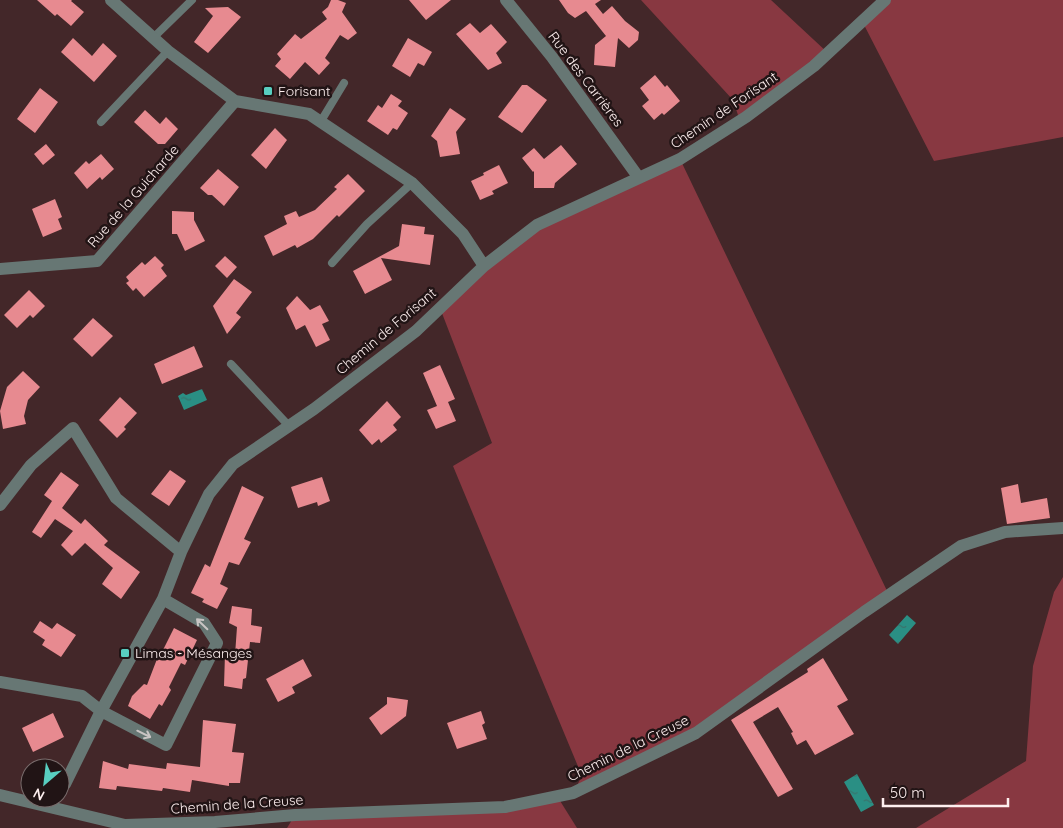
<svg xmlns="http://www.w3.org/2000/svg" width="1063" height="828" font-family="Quicksand,sans-serif">
	<defs>
		<pattern id="water-ripples" width="26" height="14" patternUnits="userSpaceOnUse" patternTransform="scale(1.25)"><rect width="26" height="14" fill="#2a8f84"/><path d="M2 4q2-2 4 0t4 0M15 11q2-2 4 0t4 0" fill="none" stroke="#38736c"/></pattern>
	</defs>
	<rect width="100%" height="100%" fill="#432729"/>
	<path fill="#883841" d="M641 0H771L828 53 740 121 733 100Z
		M885 0H1063V137L934 161 862 21Z
		M680 159 889 595 696 733 573 793 582 776 453 466 492 443 440 308 537 225Z
		M1063 577V828H916L1026 761 1033 666 1054 592Z
		M557 796 577 828H287L295 815 505 807Z"/>
	<path fill="url(#water-ripples)" d="M202 389 207 400 184 410 178 396 183 393 186 395Z
		M907 615 916 623 898 644 889 635Z
		M857 774 874 805 861 812 844 782Z"/>
	<path fill="#e78a90" d="M37 0H72L71 1 84 12 71 26 57 14 55 16Z
		M331 0H338L346 3 342 12 357 33 348 40 340 35 325 58 330 63 319 75 305 62 290 79 275 66 281 59 277 54 295 34 301 39 327 19 322 12 328 7Z
		M409 0H451L426 20Z
		M559 0H601L595 4 603 14 612 6 625 21 639 32 638 40 629 48 618 38 615 67 594 65 595 45 606 36 586 11 575 18 568 13Z
		M228 7 241 17 208 53 194 42 213 16 205 8Z
		M470 23 480 33 491 24 507 42 496 53 502 63 488 70 456 34Z
		M73 38 92 56 103 43 117 56 94 82 61 52Z
		M408 38 432 52 424 66 418 63 410 77 392 66Z
		M655 75 665 87 667 85 680 101 664 115 662 113 654 120 642 106 649 100 640 88Z
		M522 85H527L547 100 522 133 498 117Z
		M40 88 58 102 35 133 17 119Z
		M391 94 402 101 398 106 408 113 397 130 393 128 388 135 367 121 378 105 382 108Z
		M450 108 466 119 456 132 460 154 440 157 437 141 431 136Z
		M145 110 160 124 166 117 178 129 165 144H158L134 122Z
		M275 128 287 140 266 169 251 155Z
		M46 144 55 155 43 165 34 154Z
		M561 145 577 164 555 183 554 188H534V171L533 172 522 158 534 148 544 159Z
		M101 154 114 169 102 180 100 177 87 189 74 173 86 161 89 164Z
		M499 165 508 183 492 191 494 194 480 200 471 181 484 175 483 173Z
		M218 169 239 187 224 206 212 195H208L200 188Z
		M348 174 365 191 339 217 337 215 313 239 297 248 295 245 273 256 264 236 287 224 284 216 296 211 299 217 315 210 337 189 334 187Z
		M55 199 62 217 58 219 62 229 43 237 32 209Z
		M172 211 194 212V220L205 241 185 251 177 234H172Z
		M402 224 425 227 424 234 434 235 430 265 381 258 392 280 365 294 353 271 399 246Z
		M155 256 164 265 161 268 167 276 144 297 136 288 133 291 126 283 129 281 126 277 142 262 145 265Z
		M225 256 237 267 227 278 215 266Z
		M234 279 252 292 236 313 241 317 227 334 213 306Z
		M29 290 45 306 33 318 30 315 17 328 4 315Z
		M297 296 310 310 320 305 329 321 322 324 330 340 316 347 305 325 296 330 286 308Z
		M93 318 113 336 92 357 73 339Z
		M194 346 203 367 162 384 154 364Z
		M440 365 455 399 448 402 456 421 436 429 427 410 437 406 423 373Z
		M23 371 40 387 28 400 24 416 26 424 3 429 0 411 7 387Z
		M120 397 137 413 124 427 126 429 117 438 99 420Z
		M387 401 401 417 393 425 397 430 381 443 379 439 372 445 359 430Z
		M170 470 186 481 169 506 151 494Z
		M61 472 79 485 62 508 81 524 85 519 108 541 104 545 140 572 121 599 102 584 113 568 85 543 72 556 61 545 73 531 55 519 41 538 32 532 52 501 44 495Z
		M322 477 330 501 318 506 317 502 298 508 291 487Z
		M1018 484 1021 503 1047 498 1050 518 1007 524 1001 488Z
		M242 486 264 497 244 539 251 542 239 565 229 562 220 584 228 588 217 609 202 602 204 599 191 593 205 564 210 567Z
		M232 606 252 609 251 625 262 627 260 643 250 642 246 678 243 679 242 689 224 686 225 654 235 655 237 627 229 623Z
		M40 621 52 629 57 623 76 635 61 657 42 645 45 640 33 632Z
		M174 628 197 640 185 665 181 663 169 687 171 690 162 706 159 704 150 719 128 706 132 696 144 684 147 685 157 659 158 660Z
		M823 658 848 700 837 706 854 734 815 755 806 740 797 745 791 733 793 732 778 707 753 722 793 789 778 797 731 720 808 672 807 669Z
		M303 659 312 676 292 687 295 693 278 702 266 679Z
		M387 697 408 700 406 716 381 735 369 718 387 704Z
		M481 711 485 723 482 725 487 739 457 749 447 723Z
		M53 713 64 737 33 752 22 728Z
		M203 720 236 724 232 752 244 753 240 783H229V786L192 780 190 792 163 788 162 791 117 786 116 790 99 788 103 761 128 769 129 764 166 769 167 763 200 767Z"/>
	<g fill="none" stroke-linecap="round" stroke-linejoin="round">
		<path stroke="#677774" stroke-width="8" d="M153 38 192 0
			M321 121 344 83
			M101 122 168 51
			M332 263 367 224 412 183
			M231 364 289 426"/>
		<path stroke="#677774" stroke-width="12" d="M111 0 168 51 235 101 309 114 412 183 463 234 484 266
			M506 0 552 57 639 178
			M0 269 97 261 235 101
			M0 505 31 465 73 428 116 498 181 552
			M0 682 82 696 101 711 166 745 217 643 204 623 163 599
			M60 788 65 784 101 711 163 599 181 552 209 494 233 464 314 409 416 331 484 266 537 225 680 159 746 117 814 66 885 0
			M0 795 125 825 215 822 295 815 505 807 573 793 696 733 864 612 961 546 1005 532 1063 528"/>
	</g>
	<defs><path id="oneway-shaft" d="M-6 0H5M1.5-3L5.5 0L1.5 3" fill="none" stroke-width="1.6" stroke-linecap="round" stroke-linejoin="round" transform="scale(1.25)"/></defs>
	<g stroke="#c9c5c4">
		<use href="#oneway-shaft" transform="translate(202 624) rotate(-136)"/>
		<use href="#oneway-shaft" transform="translate(144 734) rotate(26)"/>
	</g>
	<g fill="#58cec0" stroke="#211415" stroke-width="2">
		<rect x="263" y="86" width="10" height="10" rx="2.5"/>
		<rect x="120" y="648" width="10" height="10" rx="2.5"/>
	</g>
	<g text-anchor="middle" stroke-width="5" stroke-linejoin="round" paint-order="stroke">
		<g font-size="14" fill="#feefef" stroke="#211415">
			<text transform="translate(586 79) rotate(53)" y="5">Rue des Carrières</text>
			<text transform="translate(724 110) rotate(-34)" y="5">Chemin de Forisant</text>
			<text transform="translate(133 196) rotate(-49)" y="5">Rue de la Guicharde</text>
			<text transform="translate(386 331) rotate(-40)" y="5">Chemin de Forisant</text>
			<text transform="translate(628 748) rotate(-26)" y="5">Chemin de la Creuse</text>
			<text transform="translate(237 804) rotate(-4)" y="5">Chemin de la Creuse</text>
		</g>
		<g font-size="14" fill="#feefef" stroke="#211415" text-anchor="start">
			<text x="278" y="96">Forisant</text>
			<text x="135" y="658">Limas - Mésanges</text>
		</g>
	</g>
	<g transform="translate(45 783) rotate(208)"><circle r="24" fill="#211415" stroke="#796c6c"/>
	<path d="M0-4L9 19L0 12L-9 19Z" fill="#58cec0"/>
	<text y="-8" font-size="14" font-weight="bold" text-anchor="middle" fill="#feefef">N</text>
	</g>
	<path d="M883 798v8h125v-8" fill="none" stroke="#feefef" stroke-width="2.5"/>
	<text x="890" y="798" font-size="15" fill="#feefef" stroke="#211415" stroke-width="4" paint-order="stroke">50 m</text>
</svg>
